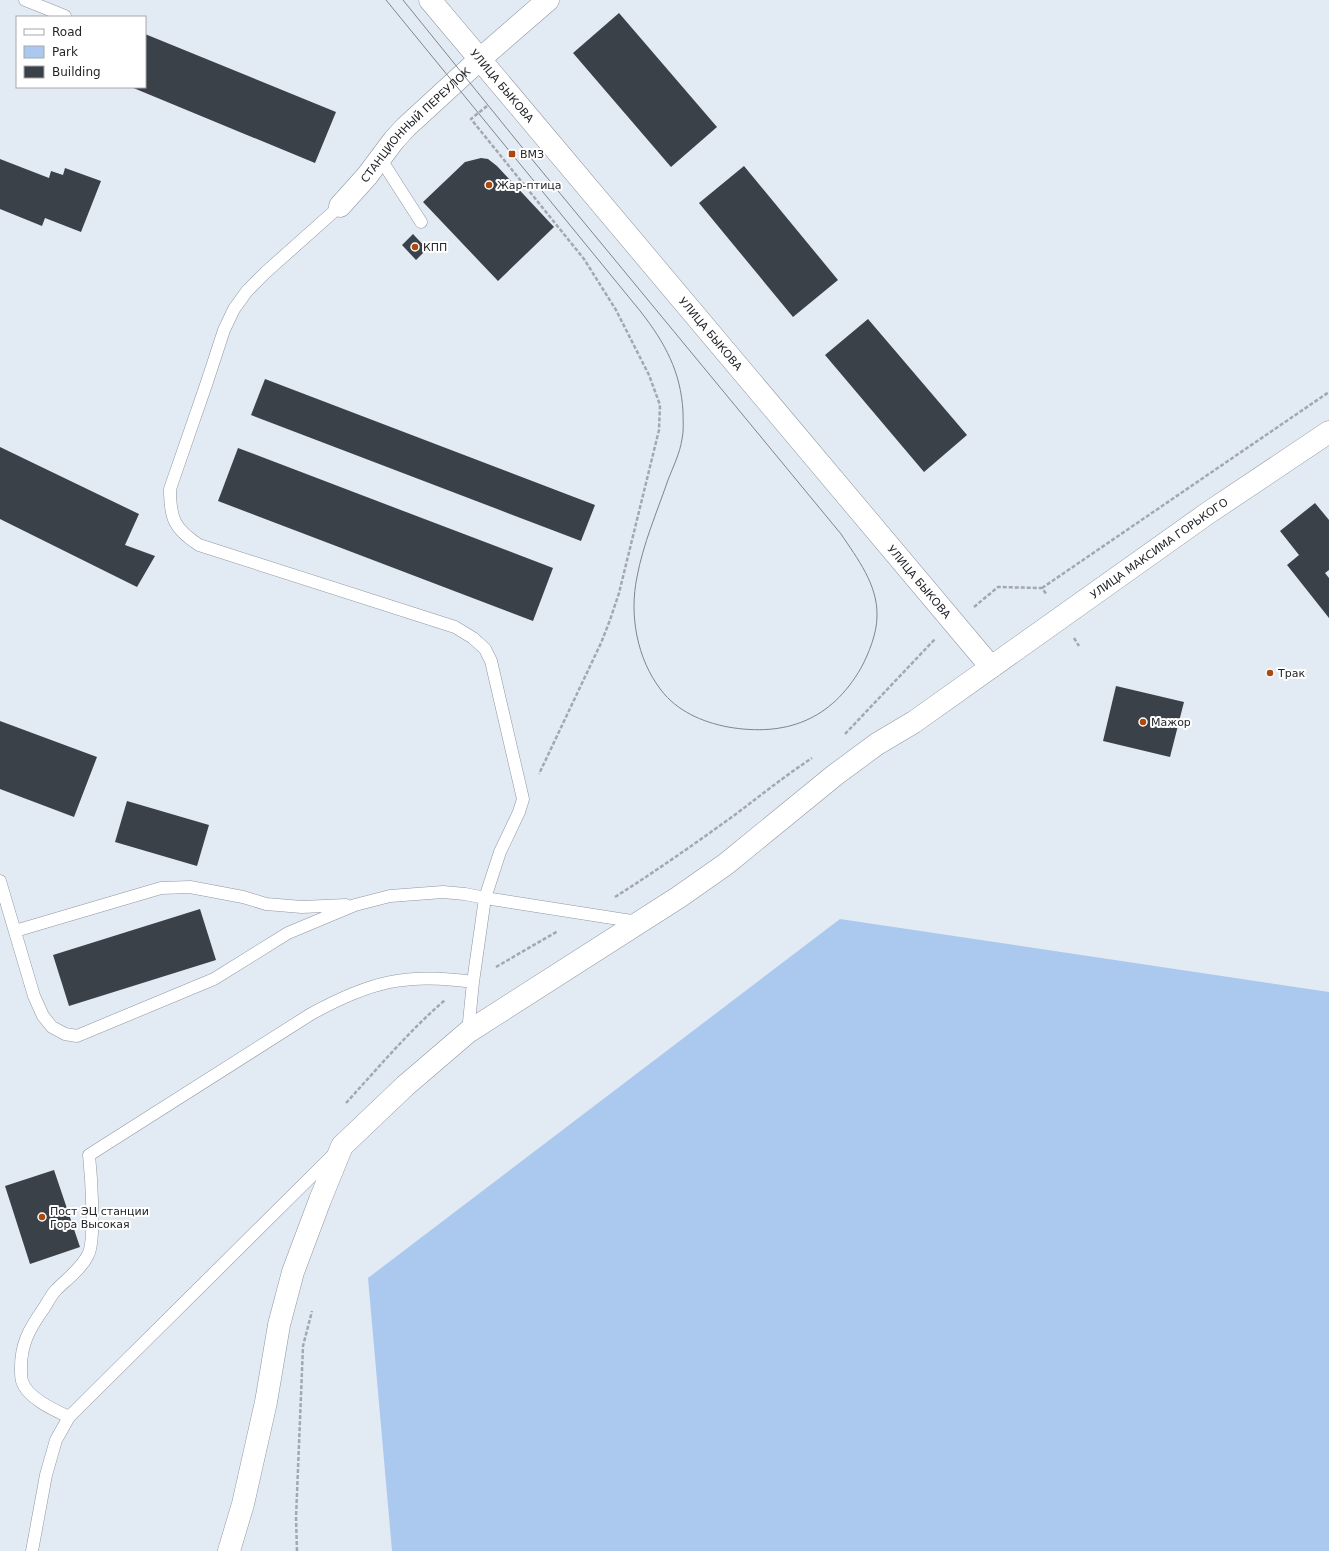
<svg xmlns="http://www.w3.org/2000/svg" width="1329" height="1551" font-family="'DejaVu Sans',sans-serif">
	<rect width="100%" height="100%" fill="#e2eaf4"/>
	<path fill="#abc9ef" d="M840 919 1329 992V1551H392L368 1278Z"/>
	<path fill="#3b4149" d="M619 13 717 127 671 167 573 53Z
		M145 34 336 112 315 163 131 87H145Z
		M481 158 488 159 497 166 554 227 498 281 423 202 465 162Z
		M0 159 49 178 51 171 63 175 65 168 101 181 81 232 45 218 42 226 0 209Z
		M744 166 838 280 793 317 699 203Z
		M413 234 427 249 416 260 402 245Z
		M868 319 967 435 924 472 825 355Z
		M265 379 595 505 581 541 251 415Z
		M0 447 139 514 125 545 155 556 137 587 0 519Z
		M238 448 553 568 533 621 218 501Z
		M1315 503 1329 520V570L1325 573 1329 578V618L1287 565 1299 555 1280 531Z
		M1116 686 1184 702 1170 757 1103 741Z
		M0 721 97 757 74 817 0 789Z
		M127 801 209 825 197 866 115 842Z
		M200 909 216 960 69 1006 53 955Z
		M54 1170 80 1247 30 1264 5 1186Z"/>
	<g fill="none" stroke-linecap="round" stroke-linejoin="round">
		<defs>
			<path id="lane" d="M25 0 65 16
				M380 158 421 222
				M340 206 266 272 247 291 234 309 224 330 207 382 170 489C170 518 174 529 199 545L455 627 473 638 485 649 491 661 523 799 519 812 500 852 485 898 473 982 468 1032
				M0 881 34 996 43 1016 52 1027 65 1034 77 1036 214 979 288 933 355 905 390 896 443 892 465 894 485 898 638 922
				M15 931 161 888 190 887 243 897 266 904 302 907 346 905
				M334 1154 69 1417C54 1410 27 1398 22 1381 21 1378 21 1374 21 1372 20 1345 29 1329 44 1308 48 1302 51 1295 56 1290 67 1279 81 1269 88 1255 96 1240 91 1174 89 1155L311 1014C369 982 407 972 473 982
				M32 1551 46 1475 56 1440 69 1417"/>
			<g id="street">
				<path id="s1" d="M340 206 367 176 394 140 406 127 479 60 548 0"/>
				<path id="s2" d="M229 1551 243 1504 266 1402 279 1325 293 1272 320 1200 342 1146 405 1086 468 1032 679 897 726 864 835 775 877 744 914 722 1208 513 1329 432"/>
			</g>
			<g id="secondary">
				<path id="s3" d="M430 0 991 667"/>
			</g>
		</defs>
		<use href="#lane" stroke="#9097a1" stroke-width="13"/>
		<use href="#street" stroke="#9097a1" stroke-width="23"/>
		<use href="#secondary" stroke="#9097a1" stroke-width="23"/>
		<path stroke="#a2a8b0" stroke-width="2.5" stroke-dasharray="4 2" stroke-linecap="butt" d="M487 106 471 119 584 259 616 310 649 375 660 405 659 430 619 593 610 620 601 643 539 774
			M1042 588 1329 392
			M974 607 998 587 1042 588 1047 595
			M1074 638 1079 646
			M845 734 935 639
			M615 897C656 871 696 843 736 814 761 795 785 776 812 758
			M496 967 558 931
			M346 1103C378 1068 409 1031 445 1000
			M297 1551 296 1518 303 1346 312 1311"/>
		<use href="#lane" stroke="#fff" stroke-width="12"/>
		<use href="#street" stroke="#fff" stroke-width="22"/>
		<use href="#secondary" stroke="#fff" stroke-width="22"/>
		<path stroke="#80858c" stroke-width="1" d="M386 0 641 312C665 343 681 372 683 412 683 420 684 431 682 439 680 453 673 467 668 480 657 512 643 544 637 577 629 615 637 659 661 690 677 711 702 722 728 727 786 737 831 720 861 668 869 653 877 633 877 616 878 585 857 558 841 534L521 146 403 0"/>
	</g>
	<g fill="#ac490f" stroke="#fff" stroke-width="1.5">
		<rect x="508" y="150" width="8" height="8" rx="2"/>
		<circle cx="489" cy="185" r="4"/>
		<circle cx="415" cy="247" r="4"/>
		<circle cx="1270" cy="673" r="4"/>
		<circle cx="1143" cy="722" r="4"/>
		<circle cx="42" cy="1217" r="4"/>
	</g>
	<g text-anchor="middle" stroke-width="4" stroke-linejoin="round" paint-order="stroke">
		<g font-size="11" fill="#24262a" stroke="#fff">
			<text dy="4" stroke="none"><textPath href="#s3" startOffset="112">УЛИЦА БЫКОВА</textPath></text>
			<text dy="4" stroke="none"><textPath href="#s1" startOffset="111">СТАНЦИОННЫЙ ПЕРЕУЛОК</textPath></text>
			<text dy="4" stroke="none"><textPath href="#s3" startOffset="436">УЛИЦА БЫКОВА</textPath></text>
			<text dy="4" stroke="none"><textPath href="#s2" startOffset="1436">УЛИЦА МАКСИМА ГОРЬКОГО</textPath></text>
			<text dy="4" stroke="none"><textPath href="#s3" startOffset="760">УЛИЦА БЫКОВА</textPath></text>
		</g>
		<g font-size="11" fill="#24262a" stroke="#fff" text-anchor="start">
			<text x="520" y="158">ВМЗ</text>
			<text x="497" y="189">Жар-птица</text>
			<text x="423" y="251">КПП</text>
			<text x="1278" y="677">Трак</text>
			<text x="1151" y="726">Мажор</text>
			<text x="50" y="1215">Пост ЭЦ станции<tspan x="50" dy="13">Гора Высокая</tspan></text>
		</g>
	</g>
	<rect x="16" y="16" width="130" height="72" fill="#ffffff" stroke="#a7a8aa"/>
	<rect x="24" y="29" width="20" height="6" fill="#ffffff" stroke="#a7a8aa"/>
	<text x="52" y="36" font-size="12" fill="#24262a">Road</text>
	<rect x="24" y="46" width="20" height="12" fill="#abc9ef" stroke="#a7a8aa"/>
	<text x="52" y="56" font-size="12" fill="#24262a">Park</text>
	<rect x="24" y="66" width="20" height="12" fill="#3b4149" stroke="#a7a8aa"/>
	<text x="52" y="76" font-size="12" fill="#24262a">Building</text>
</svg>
